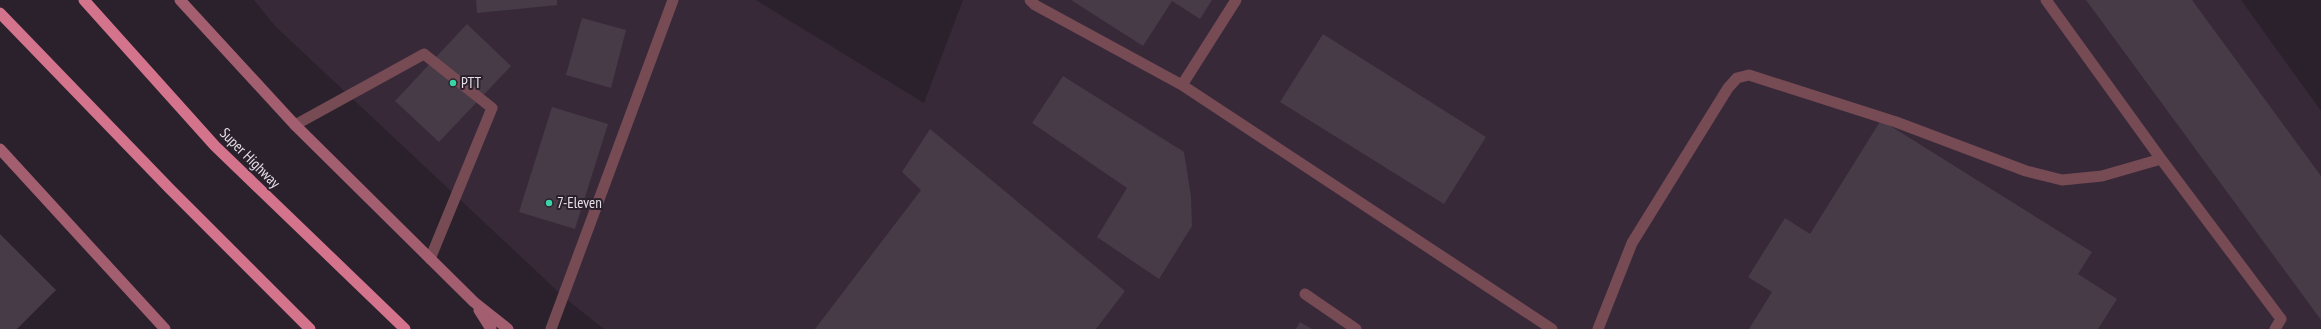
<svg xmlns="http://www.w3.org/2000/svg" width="2321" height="329" font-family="'PT Sans Narrow',sans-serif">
	<rect width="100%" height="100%" fill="#2b212c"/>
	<path fill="#382939" d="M254 0H756L924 103 963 0H2241L2321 111V329H604L566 299 275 26Z"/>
	<path fill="#463b47" d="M476 0H557V5L477 13Z
		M1071 0H1212L1200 19 1172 1 1143 46Z
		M2086 0H2192L2321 176V320Z
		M582 18 626 30 611 88 566 75Z
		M467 24 511 66 439 142 395 101Z
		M1323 34 1486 137 1444 204 1280 102Z
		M1063 76 1184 152 1191 197 1192 226 1159 279 1097 237 1127 188 1032 123Z
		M552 107 608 124 575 229 519 212Z
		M1881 120 2092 252 2078 274 2117 299 2098 329H1749L1772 292 1748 277 1785 218 1810 234Z
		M930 129 1125 291 1096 329H815L921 190 902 172Z
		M0 234 56 290 17 329H0Z
		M1300 322 1312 329H1296Z"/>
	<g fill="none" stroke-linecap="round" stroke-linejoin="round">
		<path stroke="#764b54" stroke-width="11" d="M1030 0 1035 5 1182 85
			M1236 0 1182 85 1552 329
			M2046 0 2161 159 2281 319 2275 329
			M295 125 424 54 492 108 430 259
			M1305 294 1356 329
			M551 329 673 0
			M1598 329 1632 243 1728 88 1737 78 1749 75 1896 122 2026 171 2062 180 2102 176 2161 159"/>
		<path stroke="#a35f6f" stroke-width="11" d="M180 0 295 125 474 302 508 329
			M0 149 165 329
			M479 310 491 329"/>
		<path stroke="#d4748c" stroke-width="11" d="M84 0 215 146 405 329
			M0 13 170 189 310 329"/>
	</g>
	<g fill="#3ad4a5" stroke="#2b212c" stroke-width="1.5">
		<circle cx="453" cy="83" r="4"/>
		<circle cx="549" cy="203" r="4"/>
	</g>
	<g text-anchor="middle" stroke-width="4" stroke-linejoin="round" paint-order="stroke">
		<g font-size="15" fill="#e6dfe7" stroke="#2b212c" text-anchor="start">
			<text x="461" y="88">PTT</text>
			<text x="557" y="208">7-Eleven</text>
		</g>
		<g font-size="15" fill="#e6dfe7" stroke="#2b212c">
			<text transform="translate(250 158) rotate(45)" y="5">Super Highway</text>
		</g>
	</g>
</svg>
